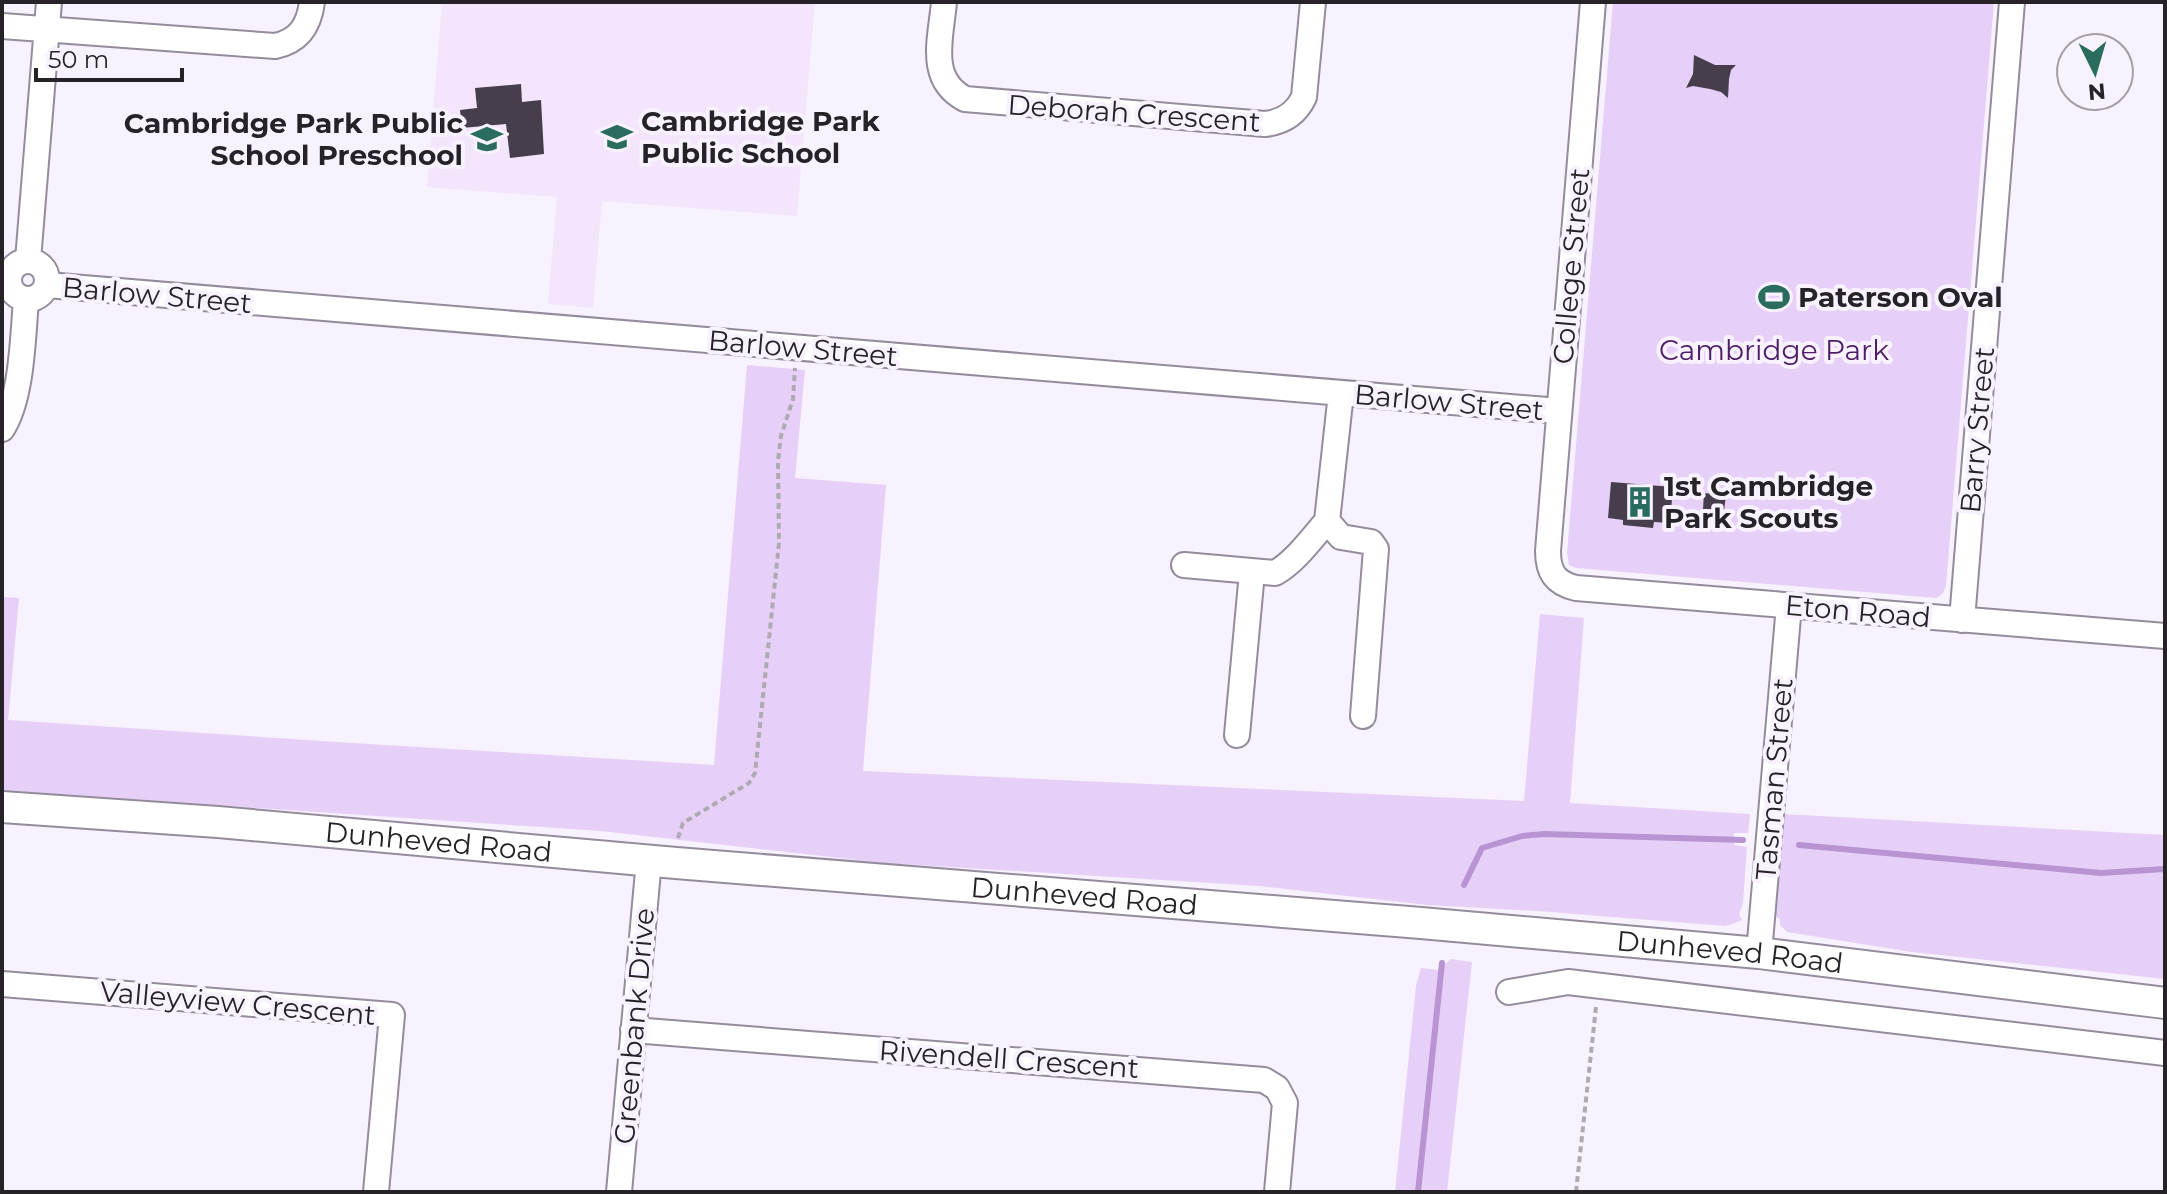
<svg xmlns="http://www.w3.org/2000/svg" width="2167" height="1194" font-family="Montserrat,sans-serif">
	<rect width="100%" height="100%" fill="#f8f1fe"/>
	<path fill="#f2e5fc" d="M442 2H815L797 216 602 201 593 308 548 304 557 197 427 187Z"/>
	<path fill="#e7d0f8" d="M1613 2H1994L1946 586C1944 592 1942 595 1936 598L1576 568 1569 565 1567 553Z
		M747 365 805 370 795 478 886 485 863 771 1524 801 1540 614 1584 618 1570 803 1750 814 1748 833H1734V845L1747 847 1743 903 1739 914 1742 920 1730 925 1725 926 1537 911 1427 905 1259 886 884 863 601 831 2 791V597L19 598 8 720 352 743 714 765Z
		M1784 814 2165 835V979L1912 952 1787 932 1780 925V919L1775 916Z
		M1451 959 1472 962 1447 1192H1395L1416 986 1421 968 1438 970Z"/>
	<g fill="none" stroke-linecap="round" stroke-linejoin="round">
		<path stroke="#b894d2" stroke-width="6" d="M1799 845 2101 873 2165 869
			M1464 885 1482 848 1522 836 1544 834 1743 840
			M1418 1192 1442 963"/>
	</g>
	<path fill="#463e4c" d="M1694 55 1715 65H1736L1731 70 1729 79 1728 98 1721 92 1710 89 1693 86 1686 88 1693 74Z
		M521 84 522 102 541 100 544 154 510 158 506 124 462 128 460 110 477 108 475 88Z
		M1611 482 1673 487 1670 523 1654 522 1653 528 1623 525V520L1608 518Z
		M1704 493 1726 495 1724 511 1703 509Z"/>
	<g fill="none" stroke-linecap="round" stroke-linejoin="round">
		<defs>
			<path id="minor" d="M944 2C941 38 927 79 965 99L1265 124C1283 122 1296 114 1304 97L1313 2
				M1593 2 1548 551C1548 572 1555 583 1576 588L2165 636
				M2 26 275 46C299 41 309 26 312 2
				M28 260 49 2
				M9 280a19 19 0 1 1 38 0a19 19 0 1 1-38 0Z
				M47 285 1559 411
				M2 429C22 399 23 336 26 299
				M1327 521 1341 537 1371 542 1376 549 1363 716
				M1184 565 1275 573C1295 562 1312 538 1327 521L1341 393
				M1962 620 2012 2
				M1237 735 1252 572
				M1759 953 1789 605
				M2 984 392 1015 376 1192
				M1509 992 1568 982 2165 1053
				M633 1030 1264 1080 1277 1088 1285 1103 1277 1192
				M619 1192 649 860"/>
			<g id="major">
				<path id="s1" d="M2 807 218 822 676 863 1421 923 1759 953 2165 1003"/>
			</g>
		</defs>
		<use href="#minor" stroke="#948c9b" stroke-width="28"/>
		<use href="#major" stroke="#948c9b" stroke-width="34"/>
		<path stroke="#afa9b3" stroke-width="4" stroke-dasharray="6 4" stroke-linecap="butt" d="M678 838 683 823 749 783 755 773 779 543 778 461 781 436 793 399 795 368
			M1576 1192 1596 1007"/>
		<use href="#minor" stroke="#fff" stroke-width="24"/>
		<use href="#major" stroke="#fff" stroke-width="30"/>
	</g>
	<defs>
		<symbol id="school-bare" viewBox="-9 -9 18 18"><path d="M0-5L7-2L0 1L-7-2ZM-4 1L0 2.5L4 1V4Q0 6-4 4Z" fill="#2a6d5f" stroke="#f8f1fe" stroke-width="2.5" paint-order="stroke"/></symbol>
		<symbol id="stadium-bare" viewBox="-9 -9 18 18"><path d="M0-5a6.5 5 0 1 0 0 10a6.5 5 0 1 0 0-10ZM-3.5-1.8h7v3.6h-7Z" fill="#2a6d5f" stroke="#f8f1fe" stroke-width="2.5" paint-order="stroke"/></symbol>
		<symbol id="building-bare" viewBox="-9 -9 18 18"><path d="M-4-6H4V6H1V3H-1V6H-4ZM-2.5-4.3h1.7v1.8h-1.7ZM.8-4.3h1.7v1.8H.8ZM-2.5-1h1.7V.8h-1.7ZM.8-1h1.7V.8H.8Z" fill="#2a6d5f" stroke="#f8f1fe" stroke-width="2.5" paint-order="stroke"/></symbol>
	</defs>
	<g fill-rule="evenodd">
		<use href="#school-bare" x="595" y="115" width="44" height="44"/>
		<use href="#school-bare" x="465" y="117" width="44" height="44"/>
		<use href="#stadium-bare" x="1752" y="275" width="44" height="44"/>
		<use href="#building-bare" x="1618" y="480" width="44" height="44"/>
	</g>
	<g text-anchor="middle" stroke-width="8" stroke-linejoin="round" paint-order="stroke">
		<g font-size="28" fill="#262228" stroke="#f8f1fe">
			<text transform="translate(1134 113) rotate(4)" y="10">Deborah Crescent</text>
			<text transform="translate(1571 266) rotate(-85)" y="10">College Street</text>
			<text transform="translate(157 295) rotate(5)" y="10">Barlow Street</text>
			<text transform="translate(803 348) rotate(5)" y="10">Barlow Street</text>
			<text transform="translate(1449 402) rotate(5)" y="10">Barlow Street</text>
			<text transform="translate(1977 430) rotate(-85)" y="10">Barry Street</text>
			<text transform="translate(1858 611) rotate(5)" y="10">Eton Road</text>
			<text transform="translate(1774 779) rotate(-85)" y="10">Tasman Street</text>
			<text dy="10" stroke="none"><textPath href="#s1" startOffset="438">Dunheved Road</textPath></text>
			<text dy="10" stroke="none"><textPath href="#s1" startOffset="1086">Dunheved Road</textPath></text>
			<text dy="10" stroke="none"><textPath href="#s1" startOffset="1734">Dunheved Road</textPath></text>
			<text transform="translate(238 1003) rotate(5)" y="10">Valleyview Crescent</text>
			<text transform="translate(634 1026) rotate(-85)" y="10">Greenbank Drive</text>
			<text transform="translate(1009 1059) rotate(4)" y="10">Rivendell Crescent</text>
		</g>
		<g font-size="28" font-weight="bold" fill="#262228" stroke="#f8f1fe" text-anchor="start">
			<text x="641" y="131">Cambridge Park<tspan x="641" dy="32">Public School</tspan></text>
			<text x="463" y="133" text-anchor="end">Cambridge Park Public<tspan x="463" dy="32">School Preschool</tspan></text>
			<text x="1798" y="307">Paterson Oval</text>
			<text x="1664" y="496">1st Cambridge<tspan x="1664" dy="32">Park Scouts</tspan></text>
		</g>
		<g font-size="28" fill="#4d1d67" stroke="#f8f1fe">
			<text x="1774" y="360">Cambridge Park</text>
		</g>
	</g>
	<rect width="2167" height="1194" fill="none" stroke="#262228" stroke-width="8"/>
	<g transform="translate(2095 72) rotate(175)"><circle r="38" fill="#f8f1fe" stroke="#a49ea8" stroke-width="2"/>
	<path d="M0-6L14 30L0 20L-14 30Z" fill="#2a6d5f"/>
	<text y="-12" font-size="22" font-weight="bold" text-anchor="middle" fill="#262228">N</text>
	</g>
	<path d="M36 68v12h146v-12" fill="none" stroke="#262228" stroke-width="4"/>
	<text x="48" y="68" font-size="24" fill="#262228" stroke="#f8f1fe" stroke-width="6" paint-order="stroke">50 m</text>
</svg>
